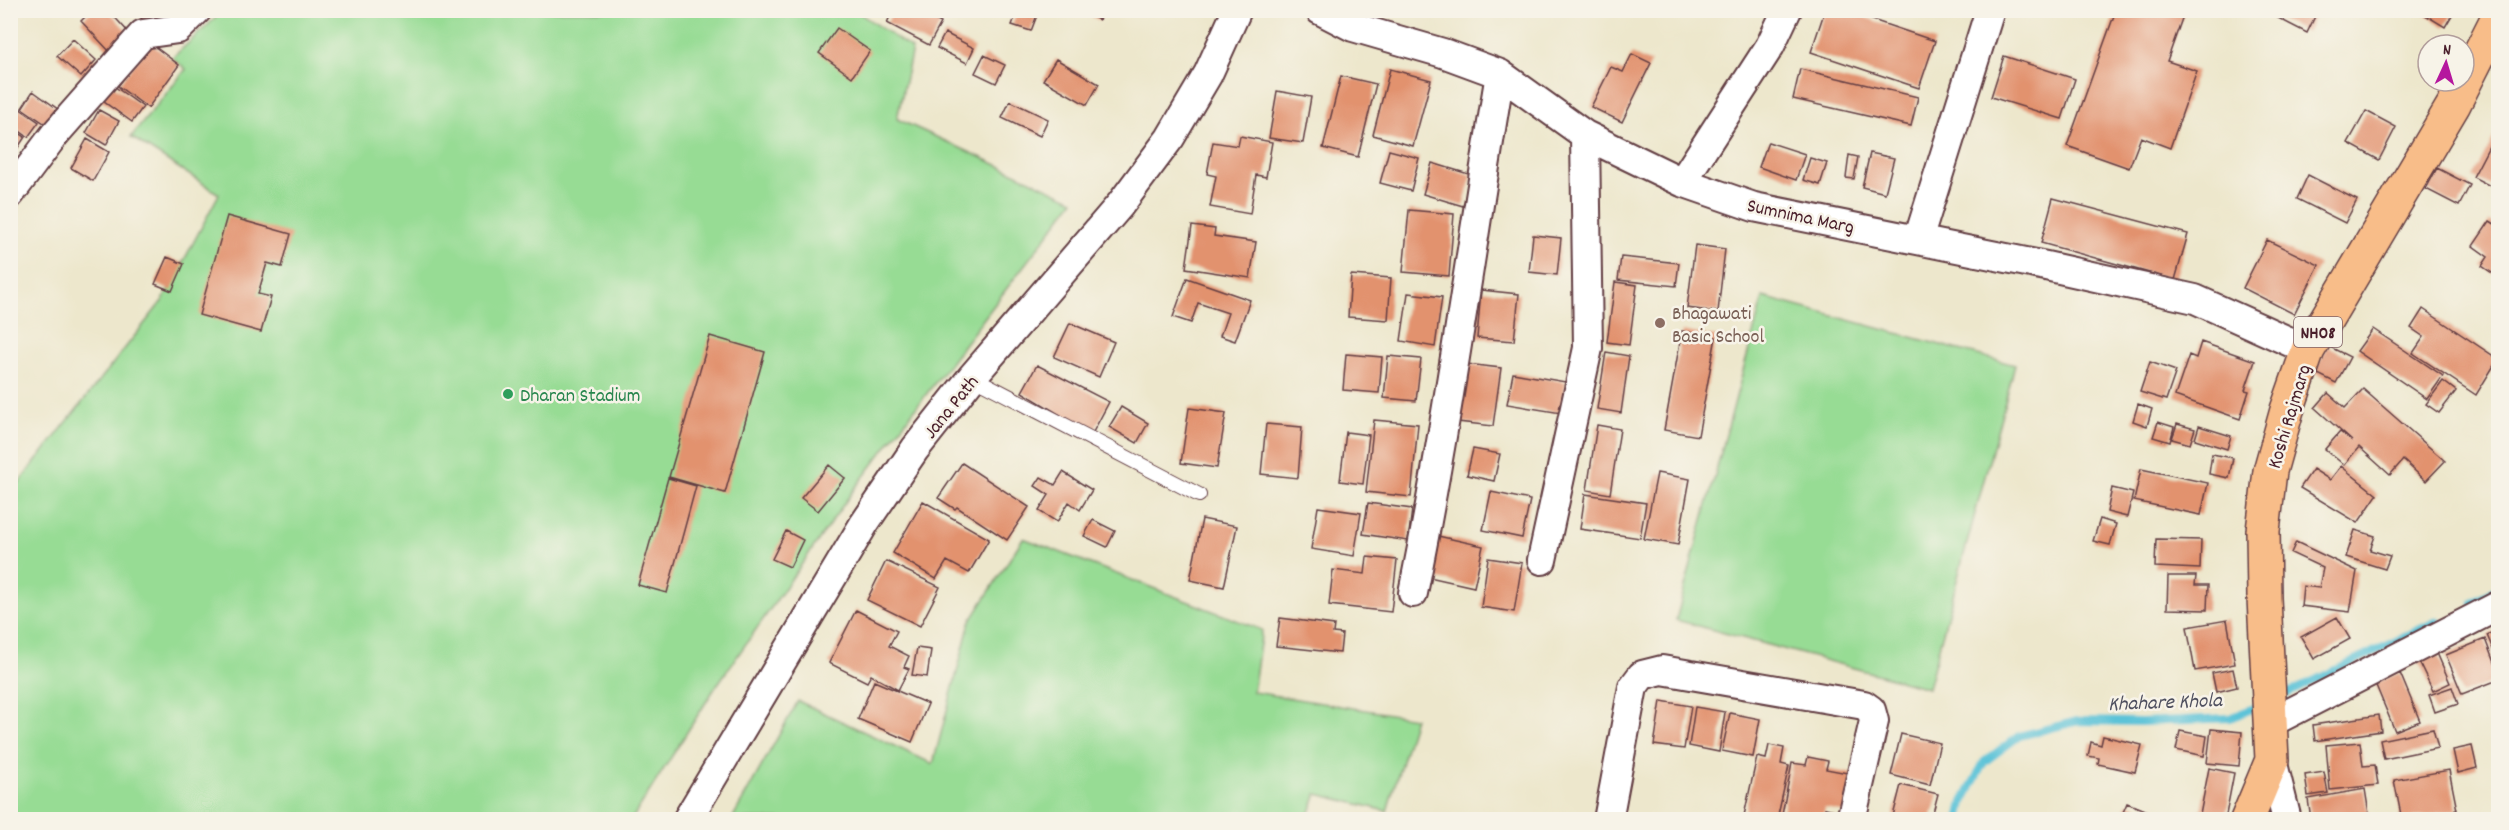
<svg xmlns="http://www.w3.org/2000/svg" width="2509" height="830" font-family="Dekko,sans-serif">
	<rect width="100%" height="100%" fill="#f7f3e8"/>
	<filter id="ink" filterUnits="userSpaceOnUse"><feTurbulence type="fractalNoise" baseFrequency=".0167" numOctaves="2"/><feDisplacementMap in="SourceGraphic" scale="12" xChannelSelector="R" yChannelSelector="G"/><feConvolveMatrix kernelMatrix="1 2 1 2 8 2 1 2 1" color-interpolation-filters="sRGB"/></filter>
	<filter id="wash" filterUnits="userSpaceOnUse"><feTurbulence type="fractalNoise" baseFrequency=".008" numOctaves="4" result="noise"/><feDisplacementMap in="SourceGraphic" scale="24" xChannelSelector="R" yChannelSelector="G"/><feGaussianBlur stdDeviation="1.35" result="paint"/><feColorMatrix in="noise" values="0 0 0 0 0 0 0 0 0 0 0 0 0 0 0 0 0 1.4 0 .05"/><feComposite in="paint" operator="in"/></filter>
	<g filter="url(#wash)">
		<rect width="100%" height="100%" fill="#ede7cc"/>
		<path fill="#97dc94" stroke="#707e60" stroke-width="1.5" d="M223 11H856L912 49 897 119 1074 200 855 488 715 688 632 819H11L10 494 163 300 219 194 131 137 186 69 172 58Z
			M1763 297 2015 365 1928 688 1676 620Z
			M1023 538 1262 630 1253 692 1415 718 1387 811 1317 794 1307 820 732 819 798 701 933 764 970 622Z"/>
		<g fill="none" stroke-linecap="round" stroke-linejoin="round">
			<path stroke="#5bc3d8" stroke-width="8" d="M2473 603 2498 588
				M2276 699 2437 621
				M1959 820 1963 802 1984 762 2019 736 2078 721 2142 722 2230 718 2261 705"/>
		</g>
		<g id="blocks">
			<path fill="#e2926e" d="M92 10H108L131 35 111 53 81 21Z
				M134 10H162L148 25Z
				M893 10H917L941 23 929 45 887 23Z
				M1018 10H1039L1031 31 1012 25Z
				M1079 10H1104L1099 20Z
				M1825 10H1843L1935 41 1919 88 1811 52Z
				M1915 10H1940L1937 18Z
				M2116 10H2185L2167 61 2197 71 2170 148 2141 137 2129 168 2067 146Z
				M2279 10H2318L2307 33 2276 17Z
				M2417 10H2455L2445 27Z
				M837 28 870 51 852 77 819 53Z
				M945 33 974 48 967 63 937 48Z
				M73 39 96 60 81 77 57 56Z
				M150 43 179 65 148 108 118 86Z
				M1632 54 1651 63 1622 122 1591 107 1611 67 1623 72Z
				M984 55 1005 65 996 83 975 73Z
				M2004 56 2075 79 2062 119 1991 97Z
				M1056 59 1099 84 1087 105 1043 80Z
				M1390 69 1431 80 1413 146 1373 135Z
				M1800 69 1918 97 1911 126 1793 99Z
				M1341 76 1376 84 1358 157 1323 148Z
				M111 84 143 107 132 122 100 99Z
				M33 91 59 110 47 125 22 108Z
				M1277 91 1311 97 1303 143 1269 138Z
				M1010 101 1048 119 1040 136 1002 118Z
				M10 102 39 122 28 137 10 124Z
				M99 110 119 121 106 145 86 133Z
				M2366 111 2396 127 2379 160 2348 143Z
				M10 127 25 137 15 152 10 149Z
				M2498 129V190L2473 177Z
				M1240 136 1272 142 1266 177 1256 175 1250 214 1210 207 1216 176 1207 174 1213 142 1238 146Z
				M87 139 109 152 93 181 71 168Z
				M1768 142 1805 154 1796 180 1759 167Z
				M1389 150 1419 158 1411 191 1380 183Z
				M1870 153 1894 158 1885 193 1862 187Z
				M1849 155 1858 157 1854 179 1846 178Z
				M1810 158 1827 163 1820 185 1803 180Z
				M1432 163 1472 175 1463 206 1423 194Z
				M2437 168 2470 185 2459 206 2426 189Z
				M2308 175 2357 200 2345 223 2297 199Z
				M2053 198 2188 234 2175 280 2041 243Z
				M1409 210 1454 214 1449 276 1403 272Z
				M227 216 291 234 282 267 267 263 258 294 271 297 261 332 199 315Z
				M2490 221 2498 226V277L2482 266 2488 257 2473 246Z
				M1192 226 1215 229 1214 236 1256 242 1250 278 1186 268Z
				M1533 235 1561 238 1557 275 1529 272Z
				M2267 240 2319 265 2294 314 2243 288Z
				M1695 245 1725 249 1718 312 1687 308Z
				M167 257 184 264 172 291 155 284Z
				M1621 257 1679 263 1676 286 1618 280Z
				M1351 275 1391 278 1388 320 1348 317Z
				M1187 278 1250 300 1235 341 1220 336 1228 313 1198 303 1191 323 1173 317Z
				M1615 282 1637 285 1629 345 1607 342Z
				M1481 290 1519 294 1514 341 1477 338Z
				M1408 293 1442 297 1435 347 1401 341Z
				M2423 309 2498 359 2476 395 2413 353 2424 337 2411 328Z
				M1070 323 1114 342 1099 377 1054 357Z
				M2373 329 2443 376 2427 399 2357 351Z
				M1682 331 1716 337 1698 436 1664 430Z
				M710 336 765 352 725 493 669 477Z
				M2201 342 2255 361 2245 390 2249 391 2240 419 2175 396 2189 355 2196 358Z
				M2328 346 2350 357 2336 383 2314 372Z
				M1606 352 1629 356 1621 413 1597 409Z
				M1346 354 1382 357 1379 393 1343 390Z
				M1388 356 1421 359 1416 401 1384 398Z
				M2150 362 2176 371 2166 400 2140 392Z
				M1466 364 1501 368 1493 426 1458 422Z
				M1037 365 1109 402 1092 434 1022 392Z
				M1513 373 1566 382 1561 413 1507 404Z
				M2443 381 2456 391 2439 413 2426 404Z
				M2363 389 2445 461 2426 481 2403 460 2390 475 2359 447 2344 465 2325 449 2340 432 2352 441 2315 408 2328 393 2345 408Z
				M2138 404 2152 409 2147 426 2133 421Z
				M1121 407 1148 423 1137 443 1109 427Z
				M1189 408 1226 413 1217 468 1181 463Z
				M1374 420 1418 424 1411 497 1366 492Z
				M2158 422 2174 427 2170 442 2153 437Z
				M1266 424 1302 427 1298 478 1261 474Z
				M2177 424 2195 429 2190 444 2172 439Z
				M1597 425 1620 429 1610 494 1587 490Z
				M2199 426 2231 436 2227 449 2195 439Z
				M1346 432 1369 435 1363 484 1340 481Z
				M1473 449 1500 454 1494 481 1467 475Z
				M2212 454 2233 458 2229 478 2209 474Z
				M962 463 1029 507 1007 540 957 507 955 509 938 498Z
				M829 465 845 478 818 511 801 498Z
				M2341 466 2377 495 2358 523 2300 488 2313 469 2330 480Z
				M2141 469 2208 483 2201 515 2134 501Z
				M1063 472 1092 490 1080 510 1069 502 1057 522 1039 511 1049 495 1035 486 1041 477 1055 485Z
				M1657 473 1690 479 1678 545 1644 539Z
				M668 478 696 486 667 593 638 585Z
				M2112 488 2133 493 2127 517 2107 512Z
				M1491 492 1530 500 1522 538 1483 530Z
				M1585 494 1646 503 1640 538 1580 529Z
				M923 501 989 539 969 573 947 561 936 579 893 553Z
				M1368 503 1412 509 1408 541 1363 534Z
				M1318 507 1361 513 1354 556 1311 549Z
				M1202 519 1237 526 1224 587 1190 580Z
				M2100 519 2116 524 2110 545 2093 541Z
				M1093 520 1115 531 1107 547 1084 536Z
				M2355 530 2375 536 2370 550 2390 556 2385 569 2346 557Z
				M786 531 803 540 790 567 772 559Z
				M1438 536 1483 546 1474 587 1429 577Z
				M2156 539 2201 540 2200 569 2155 567Z
				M2296 542 2357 571 2350 612 2301 606 2303 586 2319 588 2323 568 2291 553Z
				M1367 557 1397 560 1391 612 1329 605 1333 570 1365 574Z
				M1488 558 1522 563 1514 612 1481 607Z
				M886 561 940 587 920 626 867 600Z
				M2168 576H2196L2195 585H2208L2207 610 2167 609Z
				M856 610 897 631 889 646 909 656 904 667 909 669 898 690 871 675 867 682 829 663Z
				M2337 617 2350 639 2314 659 2301 637Z
				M1280 618 1334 625 1333 633 1342 634 1340 653 1276 646Z
				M2227 620 2235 664 2195 671 2187 627Z
				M2498 629V661L2487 635Z
				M2485 639 2498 673V680L2462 694 2446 655Z
				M917 648 931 650 927 677 912 675Z
				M2437 653 2450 683 2433 691 2419 662Z
				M2233 669 2237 687 2216 692 2212 673Z
				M2400 673 2420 721 2395 731 2375 683Z
				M874 681 928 704 912 742 858 719Z
				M2452 687 2458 704 2435 712 2429 695Z
				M1661 701 1691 706 1684 749 1654 745Z
				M1695 707 1725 712 1719 752 1689 746Z
				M1730 713 1760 719 1753 757 1722 751Z
				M2379 715 2381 731 2315 741 2313 725Z
				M2211 729 2242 732 2239 766 2207 763Z
				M2433 729 2438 748 2384 759 2380 740Z
				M2180 731 2207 736 2204 756 2176 750Z
				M1901 734 1940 743 1930 785 1891 775Z
				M2103 736 2142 745 2135 772 2098 764 2099 758 2088 756 2091 742 2101 745Z
				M2360 742 2363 766 2375 765 2378 785 2330 790 2326 745Z
				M1769 745 1784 748 1781 764 1789 766 1777 820H1743L1757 757 1766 759Z
				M2472 746 2477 768 2458 773 2453 750Z
				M1808 757 1828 761 1826 769 1853 774 1845 812 1825 808 1823 820H1781L1792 763 1806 765Z
				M2209 768 2234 773 2225 820H2199Z
				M2449 770 2457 810 2402 820 2394 780Z
				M2324 772 2328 793 2308 796 2305 775Z
				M1901 785 1938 794 1931 820H1906L1893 816Z
				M2365 789 2369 814 2338 820H2311L2308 799Z
				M2127 803 2167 819V820H2128L2121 817Z"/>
		</g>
	</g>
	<g filter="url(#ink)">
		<use href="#blocks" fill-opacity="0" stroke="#623d43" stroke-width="1.5"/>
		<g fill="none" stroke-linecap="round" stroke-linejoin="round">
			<defs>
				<path id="service" d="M972 377 1199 495"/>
				<path id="minor" d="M1320 10 1353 27 1443 53 1500 74 1585 135 1682 182 1754 207 2046 266 2195 299 2308 350
					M1682 182 1770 46 1787 10
					M10 194 55 134 143 34 178 29 197 10
					M1918 240 1990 10
					M1542 560 1588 348 1585 135
					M1413 593C1448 421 1471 247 1500 74
					M2270 723 2498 606
					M2272 760 2287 820
					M687 820 864 524 915 449 972 377 1120 205 1170 138 1208 74 1237 10
					M1608 820 1633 687 1642 675 1662 670 1864 705 1871 710 1874 721 1851 820"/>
				<path id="primary" d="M2247 820 2272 760 2264 598 2263 531 2270 471 2287 410 2308 350 2454 104 2498 17"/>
			</defs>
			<use href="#service" stroke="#623d43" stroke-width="16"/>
			<use href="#minor" stroke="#623d43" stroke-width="32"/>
			<use href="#primary" stroke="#623d43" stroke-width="36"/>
			<use href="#service" stroke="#fff" stroke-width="14"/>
			<use href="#minor" stroke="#fff" stroke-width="28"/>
			<use href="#primary" stroke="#f8bd89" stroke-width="33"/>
		</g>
	</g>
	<circle fill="#8d6e63" stroke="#f7f3e8" stroke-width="2" cx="1660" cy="323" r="6"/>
	<circle fill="#2e9e5b" stroke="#f7f3e8" stroke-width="2" cx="508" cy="394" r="6"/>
	<g text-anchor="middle" stroke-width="5" stroke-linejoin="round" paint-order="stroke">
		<rect fill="#f7f3e8" stroke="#7e5f64" stroke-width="1.5" x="2294" y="317" width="48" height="30" rx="4.5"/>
		<g font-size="18" font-weight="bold" fill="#4a1f2b">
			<text x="2318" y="338">NH08</text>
		</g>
		<g font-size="20" fill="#4a1f2b" stroke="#f7f3e8">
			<text transform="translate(1801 215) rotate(12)" y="7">Sumnima Marg</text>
			<text transform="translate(950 406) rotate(-51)" y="7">Jana Path</text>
			<text transform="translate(2288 416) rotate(-73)" y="7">Koshi Rajmarg</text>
		</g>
		<g font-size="20" fill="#785e54" stroke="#f7f3e8" text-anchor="start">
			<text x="1672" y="319">Bhagawati<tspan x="1672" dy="23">Basic School</tspan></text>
		</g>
		<g font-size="20" fill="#27864d" stroke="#f7f3e8" text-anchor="start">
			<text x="520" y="401">Dharan Stadium</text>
		</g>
		<g font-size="21" font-style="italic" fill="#4f505f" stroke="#f7f3e8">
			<text transform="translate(2165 701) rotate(-2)" y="7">Khahare Khola</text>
		</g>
	</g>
	<rect width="2509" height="830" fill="none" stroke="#f7f3e8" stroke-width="36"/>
	<g transform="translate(2446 63) rotate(4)"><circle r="28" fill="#f7f3e8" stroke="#b29e9c" stroke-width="1.5"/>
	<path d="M0-4.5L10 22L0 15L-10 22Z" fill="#b5179e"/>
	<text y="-9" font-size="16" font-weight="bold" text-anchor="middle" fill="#4a1f2b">N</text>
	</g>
</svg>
